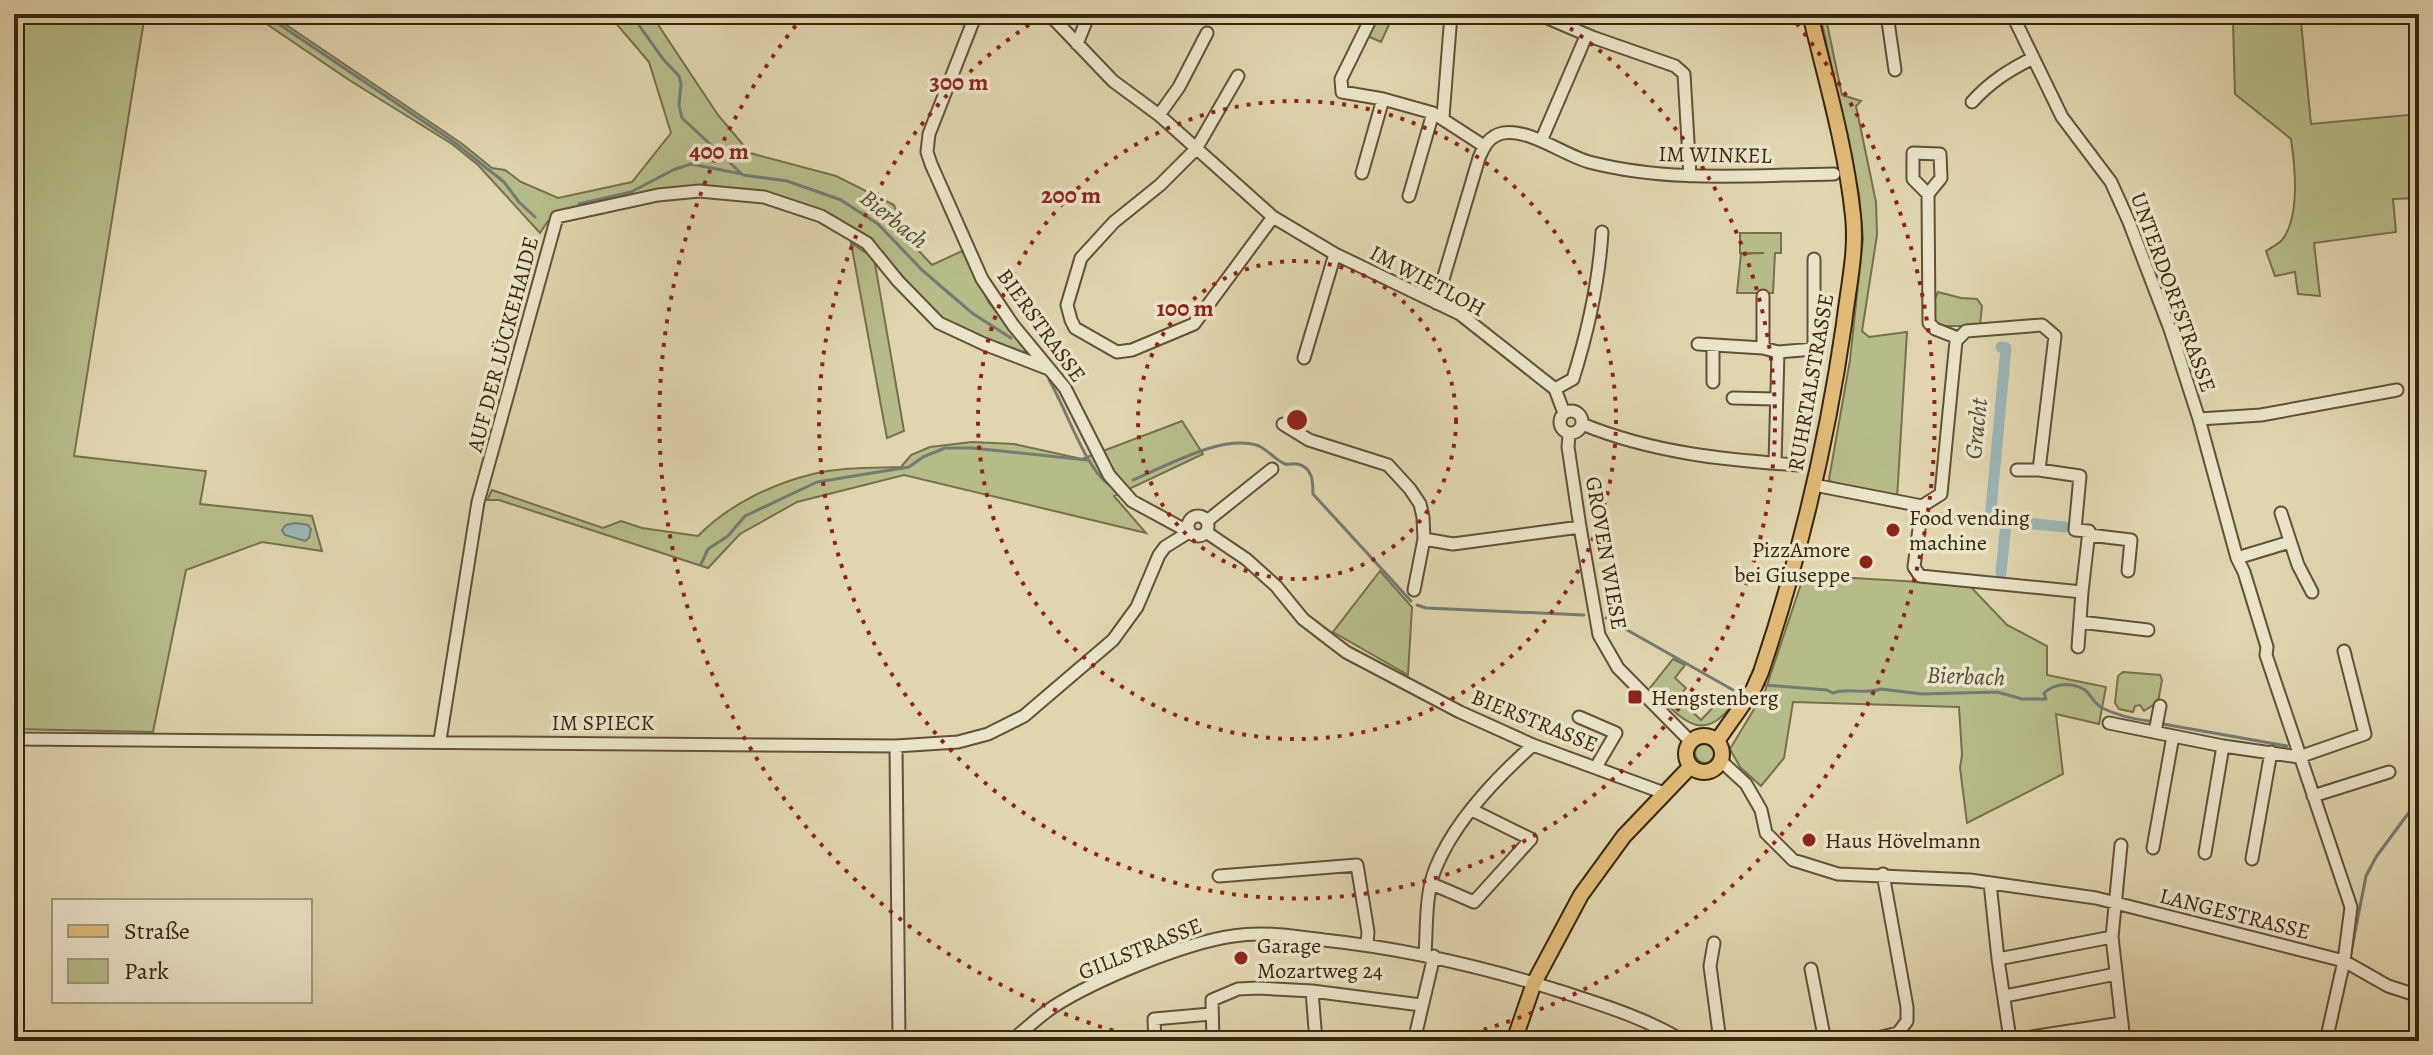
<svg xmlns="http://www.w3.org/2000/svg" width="2433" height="1055" font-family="Alegreya,serif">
	<rect width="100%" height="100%" fill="#e0d5ad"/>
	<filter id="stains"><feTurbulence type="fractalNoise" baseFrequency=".0025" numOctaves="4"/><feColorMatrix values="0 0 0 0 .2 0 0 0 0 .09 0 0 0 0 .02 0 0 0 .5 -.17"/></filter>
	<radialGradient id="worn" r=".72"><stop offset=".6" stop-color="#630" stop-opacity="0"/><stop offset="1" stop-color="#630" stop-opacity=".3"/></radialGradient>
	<path fill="#b6bc88" stroke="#77704c" stroke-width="2" d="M14 14H145L74 456 206 471 200 504 312 516 322 551 262 542 186 570 153 732 14 729Z
		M252 14H270L461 143 492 168 505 170 521 182 558 198 632 182 671 133 649 62 608 14H651L718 115 750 153 836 176 894 205 905 236 932 265 962 251 989 303 1027 349 1020 355 942 320 869 239 822 214 701 186 571 211 548 221 540 233 478 165 452 144 349 80Z
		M1375 14H1394L1381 42 1365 35Z
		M1820 14H1825L1842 95 1861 101 1856 106 1876 202 1877 235 1862 331 1869 337 1907 332 1897 498 1833 485 1829 479 1850 360 1863 239 1859 194Z
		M2301 22 2311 124 2419 114V198L2393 199 2396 232 2314 243 2320 296 2298 294 2295 272 2275 276 2266 251C2271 248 2278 244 2282 240 2300 217 2295 166 2291 139L2235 94 2233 23Z
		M1740 233H1781V253H1775L1773 293H1737L1741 254 1764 253H1740Z
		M851 243 874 258 904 431 887 438Z
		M1938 292 1961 298 1977 299 1982 306 1980 326H1945L1937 323C1931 314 1933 301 1938 292Z
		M1182 421 1203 454 1114 496 1146 533 904 475 797 502 740 534 708 568 499 500H487L492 490 603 528 621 521 642 528 698 536C728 505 772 484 813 474 841 467 873 468 901 467L911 455 930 447 972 442 1014 444 1082 459Z
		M1380 571 1412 607 1408 675 1333 632Z
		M1804 575 1969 585 2007 625 2047 646V675L2106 687 2099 724 2056 714 2063 774 1967 823 1960 768 1962 755 1959 707 1793 702 1784 758 1761 786 1740 767 1730 749 1765 691Z
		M1673 659 1685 665 1675 678 1686 688 1678 698 1701 720 1723 697 1732 705C1700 748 1678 714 1650 688Z
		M2123 672 2160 675 2162 680 2158 702 2144 711 2140 705 2135 706 2133 712 2119 709 2115 703 2118 676Z
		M1695 753a10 10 0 1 1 20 0a10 10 0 1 1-20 0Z"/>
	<path fill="#9ab5b6" stroke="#737b74" stroke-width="2" d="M295 523 308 525 311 529 309 538 305 541 285 535 282 530 286 525Z"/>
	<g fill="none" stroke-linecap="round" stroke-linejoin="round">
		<path stroke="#737b74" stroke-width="3" d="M264 14 454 142 504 182 519 202 535 217
			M631 14 663 59 679 76 681 84 679 105 682 118 743 175 787 181 841 200 878 224 922 270 972 313 1011 338
			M579 204 631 192 673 170 691 164 742 174
			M1049 380C1065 405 1088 478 1114 487
			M1133 480C1167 466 1223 433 1259 446 1268 450 1275 460 1285 464 1288 465 1294 463 1297 464 1313 467 1313 482 1313 494L1411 601
			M701 564 708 549 728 536 745 516 817 482 909 467 923 457 945 448H972L1087 460
			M1417 605 1426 608 1584 615
			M1606 618 1733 690
			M1765 685 1827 690 1833 693C1848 687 1866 695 1881 689L1922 694 1997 692 2022 699H2046L2044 693C2055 683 2073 682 2085 690 2091 695 2094 704 2102 708 2117 715 2132 719 2149 721
			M2163 724 2287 746
			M2350 958 2366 876 2376 857 2410 811 2419 787
			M2332 1041 2348 969"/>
		<path stroke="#9ab5b6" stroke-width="11" d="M1938 518 1963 517 2065 527
			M1990 520 2006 348 2001 347
			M2001 573 2006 522"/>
		<defs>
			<path id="minor" d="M1049 14 1113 81 1159 115 1273 217 1335 254 1460 314 1555 389 1564 413
				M1373 14 1341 79 1342 92 1383 99 1433 113 1484 146
				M1887 14 1895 70
				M2012 14 2062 117 2111 182 2129 222 2170 329 2199 419 2237 558 2244 572 2267 647 2266 655 2351 907 2344 961 2326 1041
				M1543 16 1592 37
				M1077 44 1089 14
				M1238 76 1196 149 1160 185 1114 222 1081 258 1067 305 1071 320 1075 328 1117 352 1132 350 1194 324 1273 217
				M1972 102C1990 82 2009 70 2033 58
				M1159 115 1179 87 1207 33
				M1443 117 1451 14
				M1541 141 1584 41 1592 37 1675 66 1684 74 1690 176
				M1362 173 1383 99
				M1928 194 1913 179V153L1940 154 1941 178 1928 194 1929 323 1935 329 1958 338
				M1409 196 1433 113
				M1436 303 1479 158C1484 146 1489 136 1503 133 1528 128 1564 155 1589 162 1670 183 1752 175 1834 174
				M1698 344 1763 348 1778 352
				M1763 348V296
				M1304 358 1335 254
				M1713 382V346
				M1555 389 1573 379C1588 331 1599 282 1602 232
				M1733 398 1775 399
				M1560 422a11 11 0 1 1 22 0a11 11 0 1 1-22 0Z
				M2199 419 2261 415 2397 390
				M1283 424 1309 440 1388 465 1410 489 1420 504 1423 517 1424 539 1414 590
				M1582 424C1653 453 1725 460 1799 465
				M1569 434 1568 447 1580 527 1599 635 1618 668 1690 741
				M1775 463 1778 352 1814 349V259
				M2017 470H2039
				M1814 485 1922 506 1941 494 1956 341 1966 331 2042 325 2055 336 2039 470 2080 476 2075 530 2089 531 2082 592 1920 576 1914 567 1922 506
				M2281 513 2298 565 2312 592
				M1188 526a10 10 0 1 1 20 0a10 10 0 1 1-20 0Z
				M1207 521 1272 469
				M1206 532 1246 559 1276 586 1303 619 1346 652 1460 712 1533 745 1664 793
				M2089 535 2131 540 2128 571
				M1424 539 1453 544 1580 527
				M2237 558 2290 542
				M2080 622 2148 630
				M2078 647 2082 592
				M1579 717 1616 733 1596 767
				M2109 723 2223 746 2299 757 2365 734 2344 651
				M2155 732 2160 706
				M14 739 896 746 958 742 988 734 1024 716 1113 640 1137 607 1159 555 1165 547 1189 532 1132 501 1109 475 1065 388 1013 325 982 279 931 164 927 152 929 134 976 14
				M440 740 478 502 557 217 658 195 699 191 764 197 821 216 867 243 898 281 939 323 984 344 1049 369
				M896 746 899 1041
				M1721 761 1746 784 1761 810 1766 833 1793 860 1838 874 1970 880 2096 898 2344 961 2388 986 2419 996
				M2313 796 2389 772
				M2121 845 2112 937 2124 1041
				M2153 848 2173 736
				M2205 853 2223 746
				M2252 859 2271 752
				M1219 876 1357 865 1368 932 1367 944
				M1990 883 1998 959 2112 937
				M1432 884 1474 902 1531 839 1472 810
				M1714 943 1710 966 1720 1041
				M1425 954C1427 926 1425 893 1436 867 1455 821 1496 778 1533 745
				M1998 959 2010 1039
				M1811 969 1825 1041
				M1312 991 1316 1041
				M2005 996 2116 974
				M1011 1041C1025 1030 1038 1017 1053 1007 1095 980 1184 943 1233 936 1263 931 1294 936 1324 940 1408 949 1485 967 1566 993 1606 1006 1647 1019 1683 1041
				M1155 1041 1154 1019 1211 1014
				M1213 1041 1212 1000 1238 989 1258 988 1312 991 1421 1005
				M1414 1041 1434 956
				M1865 1041 1898 1033 1907 1021V1007L1883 874
				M2006 1041 2121 1023"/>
			<path id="major" d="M1686 754a18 18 0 1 1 36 0a18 18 0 1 1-36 0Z
				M1717 741 1753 690 1761 672C1799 559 1827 442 1844 324 1848 288 1857 252 1853 216 1846 148 1826 80 1810 14
				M1514 1041 1534 983 1581 895 1624 836 1690 767"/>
		</defs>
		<use href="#minor" stroke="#625137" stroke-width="15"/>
		<use href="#major" stroke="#382510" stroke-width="18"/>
		<use href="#minor" stroke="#ebe4ca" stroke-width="11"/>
		<use href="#major" stroke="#e0ba76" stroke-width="14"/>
	</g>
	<g fill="none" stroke="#8f2418" stroke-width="4" stroke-dasharray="4 8">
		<circle cx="1297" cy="420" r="159"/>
		<circle cx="1297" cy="420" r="319"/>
		<path d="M1550 15A478 478 0 1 1 1044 15"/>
		<path d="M1148 1040A638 638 0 0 1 805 14M1789 14A638 638 0 0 1 1446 1040"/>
	</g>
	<g fill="#8f2418" stroke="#ebe4ca" stroke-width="3">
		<circle cx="1893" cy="530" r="8"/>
		<circle cx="1866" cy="562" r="8"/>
		<rect x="1627" y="689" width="16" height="16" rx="4"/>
		<circle cx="1809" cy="840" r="8"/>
		<circle cx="1241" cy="958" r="8"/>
	</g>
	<g text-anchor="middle" stroke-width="7" stroke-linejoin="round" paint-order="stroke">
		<g font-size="22" fill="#382510" stroke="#ebe4ca">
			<text transform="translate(1715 154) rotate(1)" y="8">IM WINKEL</text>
			<text transform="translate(1428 280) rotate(28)" y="8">IM WIETLOH</text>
			<text transform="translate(2174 292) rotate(70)" y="8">UNTERDORFSTRASSE</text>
			<text transform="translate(1042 325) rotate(54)" y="8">BIERSTRASSE</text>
			<text transform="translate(502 344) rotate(-75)" y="8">AUF DER LÜCKEHAIDE</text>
			<text transform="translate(1810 382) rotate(-80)" y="8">RUHRTALSTRASSE</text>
			<text transform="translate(1607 553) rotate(80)" y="8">GROVEN WIESE</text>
			<text transform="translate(1535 720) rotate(22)" y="8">BIERSTRASSE</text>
			<text x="603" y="730">IM SPIECK</text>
			<text transform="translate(2235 913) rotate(14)" y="8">LANGESTRASSE</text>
			<text transform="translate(1140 948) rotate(-22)" y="8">GILLSTRASSE</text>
		</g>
		<g font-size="22" fill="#382510" stroke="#ebe4ca" text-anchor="start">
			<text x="1909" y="525">Food vending<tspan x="1909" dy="25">machine</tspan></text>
			<text x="1850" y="557" text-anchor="end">PizzAmore<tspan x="1850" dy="25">bei Giuseppe</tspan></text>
			<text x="1651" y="705">Hengstenberg</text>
			<text x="1825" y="848">Haus Hövelmann</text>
			<text x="1257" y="953">Garage<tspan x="1257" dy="25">Mozartweg 24</tspan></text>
		</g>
		<g font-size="24" font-style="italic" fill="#50493a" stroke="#ebe4ca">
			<text transform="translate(894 219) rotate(39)" y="8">Bierbach</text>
			<text transform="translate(1976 429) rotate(-84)" y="8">Gracht</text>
			<text transform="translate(1966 676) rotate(2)" y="8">Bierbach</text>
		</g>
	</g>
	<circle cx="1297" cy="420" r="12" fill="#8f2418" stroke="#ebe4ca" stroke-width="4"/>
	<g font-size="24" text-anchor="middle" font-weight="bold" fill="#8f2418" stroke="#ebe4ca" stroke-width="7" stroke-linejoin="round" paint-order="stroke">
		<text x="959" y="90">300 m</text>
		<text x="719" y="159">400 m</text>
		<text x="1071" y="203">200 m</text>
		<text x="1185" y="316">100 m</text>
	</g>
	<rect width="2433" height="1055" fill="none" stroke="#e0d5ad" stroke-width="48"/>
	<rect x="16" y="16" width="2401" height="1023" fill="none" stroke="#382510" stroke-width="4"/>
	<rect x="24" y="24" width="2385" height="1007" fill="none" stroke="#382510" stroke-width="2"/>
	<rect x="52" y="899" width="260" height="104" fill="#ebe4ca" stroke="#a39880" stroke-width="2"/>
	<rect x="68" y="925" width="40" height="12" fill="#e0ba76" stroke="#a39880" stroke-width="2"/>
	<text x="124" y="939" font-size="24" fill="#382510">Straße</text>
	<rect x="68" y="959" width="40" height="24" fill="#b6bc88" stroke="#a39880" stroke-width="2"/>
	<text x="124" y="979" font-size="24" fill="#382510">Park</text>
	<rect width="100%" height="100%" filter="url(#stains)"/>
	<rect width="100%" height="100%" fill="url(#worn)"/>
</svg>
